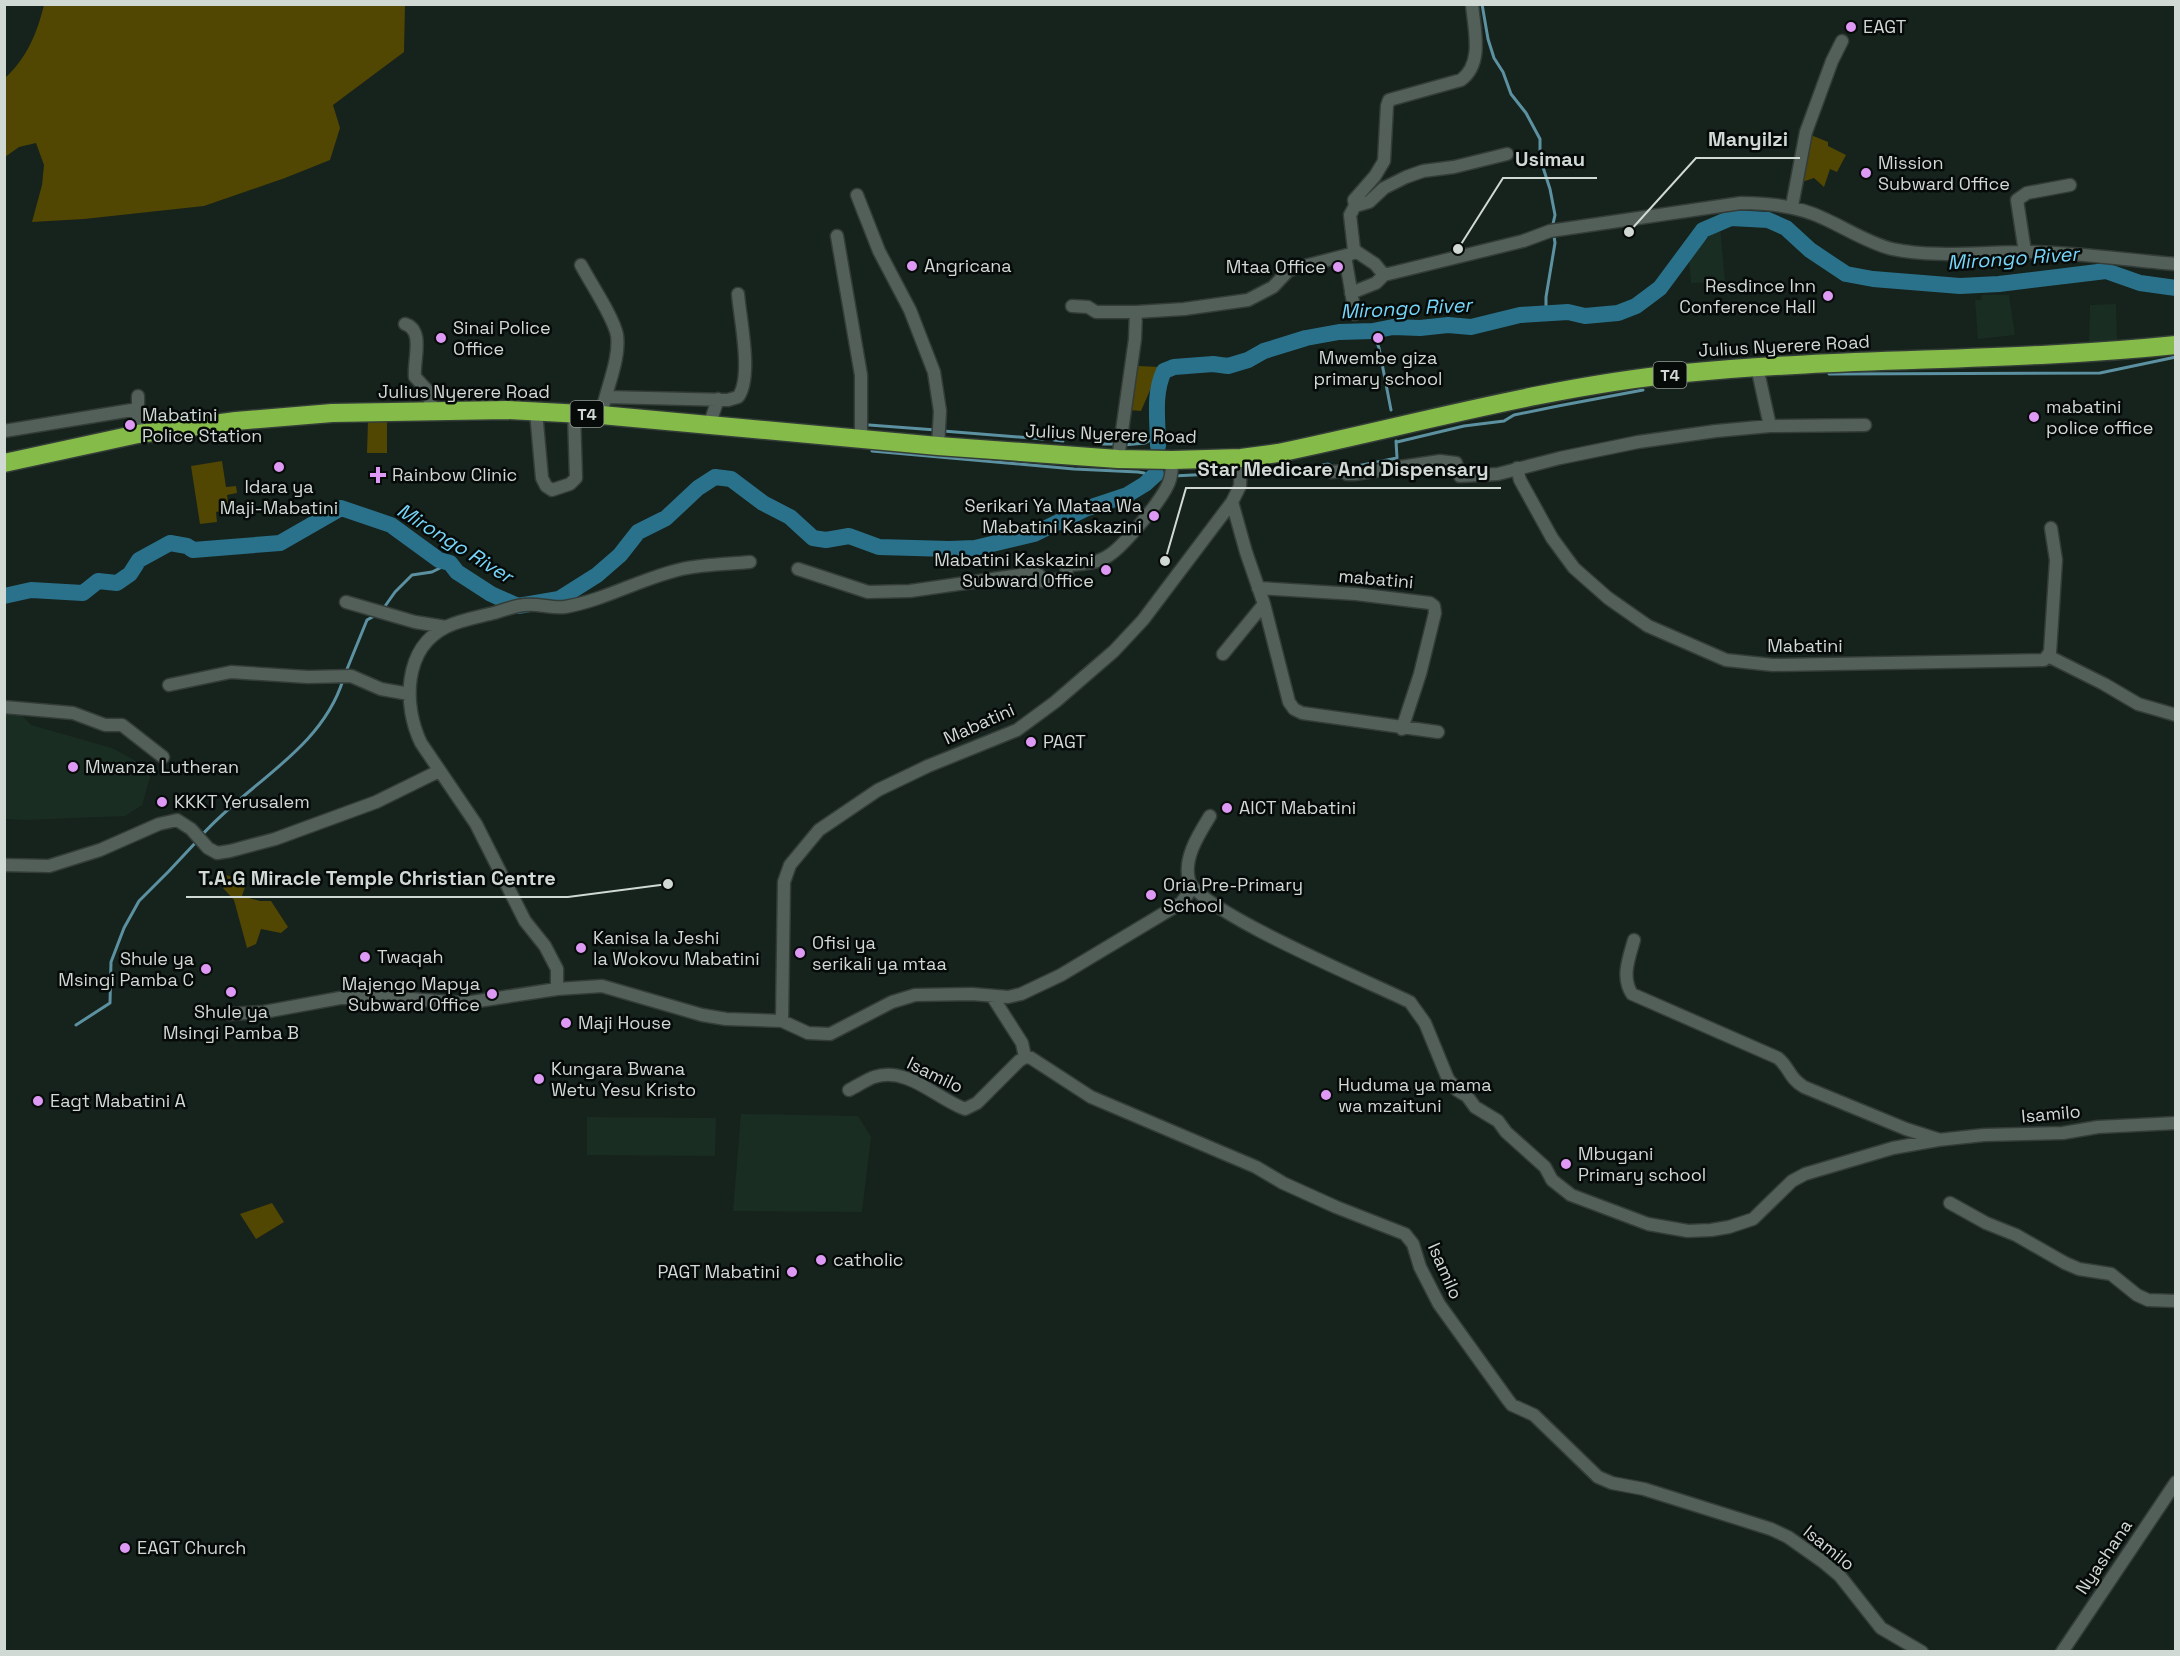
<svg xmlns="http://www.w3.org/2000/svg" width="2180" height="1656" font-family="'Space Grotesk',sans-serif">
	<rect width="100%" height="100%" fill="#16221c"/>
	<path fill="#1a2d23" d="M1720 225 1725 282 1691 283 1689 258Z
		M1982 295H2009L2015 335 1978 339 1975 300H1981Z
		M2116 304 2117 340 2089 345 2090 305Z
		M5 711 19 712 31 725 112 748 134 760 151 774 142 805 125 816 26 820 5 819Z
		M741 1114 858 1116 871 1137 862 1212 733 1211Z
		M587 1117 716 1118 715 1156 587 1155Z"/>
	<path fill="#514602" d="M44 5H405L404 52 333 105 340 128 330 160 285 178 204 206 84 219 32 222 42 185 44 165 36 143 19 147 5 157V160V78C27 58 37 33 44 5Z
		M1811 135 1828 142V146L1846 155 1837 172 1830 169 1824 187 1814 178 1799 183Z
		M1138 366 1160 367 1141 411 1129 410Z
		M387 420V453H367L368 421Z
		M222 461 226 487 236 486 237 493 227 495 229 510 216 512 217 522 200 524 191 466Z
		M226 875 247 881 242 896 260 901H271L288 927 281 933 261 929 256 944 247 948 234 900 223 888Z
		M272 1203 284 1222 256 1239 240 1214Z"/>
	<g fill="none" stroke-linecap="round" stroke-linejoin="round">
		<path stroke="#5c91a1" stroke-width="3" d="M1482 4 1488 39 1494 58 1503 72 1511 94 1526 113 1540 139V158L1550 189 1555 215 1553 224
			M1546 314V297L1555 243 1554 236
			M1373 331 1379 348 1391 410
			M1829 374 2100 373 2176 357
			M869 425 936 430
			M943 431 1043 439
			M1054 440 1063 441
			M1397 442 1464 426 1504 421 1514 415 1558 406 1643 390
			M1103 444H1113
			M1123 445 1145 443 1158 436
			M872 451 1074 469 1138 472 1144 473 1150 479
			M1347 468 1397 458 1396 441
			M1248 472 1285 473 1328 464 1334 467
			M1154 476H1167
			M1173 476 1234 473
			M383 609 395 592 412 575 432 572 450 563
			M345 674 367 620 376 615
			M202 835C248 783 321 750 343 680
			M76 1025 110 1003 111 962 124 928 139 901 169 871 198 840"/>
		<path stroke="#2a728b" stroke-width="16" d="M1158 446C1158 422 1153 394 1164 371L1174 367 1213 364 1228 366 1248 360 1264 351 1306 338 1339 332 1373 331 1393 327 1420 328 1448 325 1471 327 1520 315 1568 312 1585 316 1618 313 1636 306 1660 288 1703 230 1731 218 1768 220 1786 228 1810 250 1846 274 1873 279 1960 286 1999 284 2106 271 2140 283 2176 288
			M4 596 31 590 83 593 98 581 117 583 130 574 139 560 170 543 187 546 193 550 280 543 341 508 391 525 439 560 450 563 457 572 491 594 518 606 559 599 597 575 620 555 638 532 666 518 698 488 715 477 731 479 763 503 790 517 813 538 826 540 849 536 879 547 949 549 975 548 1034 534 1085 509 1127 495 1145 484 1156 474"/>
		<defs>
			<path id="minor" d="M857 195 879 251 910 310 934 372 940 411 938 446
				M1355 206 1354 200 1375 176 1384 161 1387 106 1389 100 1461 80C1484 63 1474 29 1472 4
				M1792 206 1806 132 1832 61 1842 41
				M837 236 861 375V438
				M1354 250 1375 264 1384 275 1523 241 1550 231 1741 203C1770 203 1799 206 1825 219 1847 229 1868 243 1892 249 1935 258 1981 252 2025 252 2075 252 2125 260 2176 264
				M2025 252 2017 200 2027 193 2070 185
				M1345 256 1355 314
				M581 265C591 284 613 316 617 335 620 357 609 382 604 403
				M1351 293 1376 283 1384 275
				M1072 306 1088 307 1096 312H1136L1184 309 1248 300 1273 287 1289 270 1351 254 1354 250 1350 215 1355 206 1369 202 1384 188 1406 177 1423 171 1454 167 1507 154
				M405 324C425 330 413 361 415 377L427 390 433 411
				M1757 367 1770 426
				M606 397 728 400 738 397C753 377 740 319 738 294
				M536 412 542 478 546 486 552 490 570 484 576 478 574 413
				M709 426 718 399
				M4 431 138 409
				M138 434V396
				M1118 459 1135 339 1136 312
				M1517 468 1520 480 1552 538 1574 568 1608 598 1648 626 1726 660 1773 665 2044 660 2050 652 2056 560 2051 528
				M1331 472 1344 471 1347 474H1354L1440 461 1456 463 1460 476 1498 474 1560 458 1638 442 1716 431 1770 426 1865 425
				M1232 502 1246 552 1264 604 1289 702 1294 709 1302 713 1438 732
				M798 569 868 592 910 591 1034 573 1039 575 1042 581 1067 579 1066 565C1080 564 1096 564 1108 556 1123 547 1166 496 1170 479 1172 473 1172 466 1172 460
				M1258 588 1356 594 1430 603 1434 606 1435 613 1420 674 1402 729
				M346 602 415 622 446 627
				M1223 654 1264 604
				M2048 656 2104 684 2138 704 2176 715
				M169 685 231 672 308 677 351 676 381 689 409 694
				M4 707 73 713 105 725H122L163 757
				M1210 816C1199 834 1183 858 1189 880 1198 911 1374 984 1410 1002L1425 1023 1448 1079 1457 1090 1467 1096 1475 1107 1498 1121 1506 1132 1545 1167 1552 1180 1571 1195 1648 1224 1688 1231 1711 1230 1729 1227 1753 1219 1792 1181 1805 1174 1893 1148 1938 1140 1984 1135 2063 1133 2098 1127 2176 1123
				M4 865 49 866 100 850 159 824 177 820 191 829 208 848 217 853 230 851 275 839 376 802 439 771
				M1634 940C1629 958 1621 977 1632 994L1778 1058C1790 1068 1788 1077 1804 1087L1906 1129 1937 1139
				M557 989V969L545 946 525 921 476 824 421 743C403 706 403 648 446 627 460 620 478 617 494 613 504 610 514 606 524 605 538 603 552 609 565 607 605 600 642 578 682 569 704 564 728 564 750 562
				M992 996 1022 1043 1025 1057
				M229 1014 264 1012 340 998H397L465 1003 557 989 602 986 702 1015 726 1019 782 1021 808 1033 830 1034 892 1002 915 995 972 994 1008 997 1021 994 1061 975 1181 903 1188 894 1190 883
				M782 1021 784 882 790 865 819 830 878 790 928 766 1017 730 1055 702 1114 651 1143 620 1232 502 1240 486 1241 458
				M849 1090C857 1086 866 1080 874 1077 907 1066 936 1098 965 1109L977 1103 1019 1061 1025 1057 1031 1058 1091 1097 1256 1167 1283 1183 1336 1207 1405 1234 1413 1244 1420 1267 1439 1304 1508 1400 1512 1405 1534 1415 1598 1477 1612 1483 1644 1489 1679 1500 1771 1529 1788 1537 1822 1561 1840 1576 1881 1628 1922 1652
				M1950 1203 1986 1223 2016 1235 2065 1263 2079 1269 2111 1274 2137 1295 2148 1300 2176 1301
				M2062 1652 2176 1482"/>
			<path id="highway" d="M4 463 138 434 236 421 332 413 507 410 601 415 938 446 1118 459 1172 460 1241 458 1278 453C1412 425 1549 386 1685 373 1848 357 2012 362 2176 345"/>
		</defs>
		<use href="#minor" stroke="#343c38" stroke-width="15"/>
		<use href="#highway" stroke="#343c38" stroke-width="21"/>
		<use href="#minor" stroke="#526059" stroke-width="12"/>
		<use href="#highway" stroke="#85bb48" stroke-width="18"/>
	</g>
	<g fill="#dd99f3" stroke="#060a08" stroke-width="2">
		<circle cx="1851" cy="27" r="6"/>
		<circle cx="1866" cy="173" r="6"/>
		<circle cx="912" cy="266" r="6"/>
		<circle cx="1338" cy="267" r="6"/>
		<circle cx="1828" cy="296" r="6"/>
		<circle cx="441" cy="338" r="6"/>
		<circle cx="1378" cy="338" r="6"/>
		<circle cx="2034" cy="417" r="6"/>
		<circle cx="130" cy="425" r="6"/>
		<circle cx="279" cy="467" r="6"/>
		<path d="M375 466h6v6h6v6h-6v6h-6v-6h-6v-6h6z"/>
		<circle cx="1154" cy="516" r="6"/>
		<circle cx="1106" cy="570" r="6"/>
		<circle cx="1031" cy="742" r="6"/>
		<circle cx="73" cy="767" r="6"/>
		<circle cx="162" cy="802" r="6"/>
		<circle cx="1227" cy="808" r="6"/>
		<circle cx="1151" cy="895" r="6"/>
		<circle cx="581" cy="948" r="6"/>
		<circle cx="800" cy="953" r="6"/>
		<circle cx="365" cy="957" r="6"/>
		<circle cx="206" cy="969" r="6"/>
		<circle cx="231" cy="992" r="6"/>
		<circle cx="492" cy="994" r="6"/>
		<circle cx="566" cy="1023" r="6"/>
		<circle cx="539" cy="1079" r="6"/>
		<circle cx="1326" cy="1095" r="6"/>
		<circle cx="38" cy="1101" r="6"/>
		<circle cx="1566" cy="1164" r="6"/>
		<circle cx="821" cy="1260" r="6"/>
		<circle cx="792" cy="1272" r="6"/>
		<circle cx="125" cy="1548" r="6"/>
	</g>
	<g text-anchor="middle" stroke-width="5" stroke-linejoin="round" paint-order="stroke">
		<g fill="#060a08" stroke="#949b97" stroke-width="1.5">
			<rect x="1653.5" y="362" width="33" height="26" rx="4.5"/>
			<rect x="570.5" y="401" width="33" height="26" rx="4.5"/>
		</g>
		<g font-size="16" font-weight="bold" fill="#d1d9d4">
			<text x="1670" y="381">T4</text>
			<text x="587" y="420">T4</text>
		</g>
		<g font-size="18" fill="#d1d9d4" stroke="#060a08" text-anchor="start">
			<text x="1863" y="33">EAGT</text>
			<text x="1878" y="169">Mission<tspan x="1878" dy="21">Subward Office</tspan></text>
			<text x="924" y="272">Angricana</text>
			<text x="1326" y="273" text-anchor="end">Mtaa Office</text>
			<text x="1816" y="292" text-anchor="end">Resdince Inn<tspan x="1816" dy="21">Conference Hall</tspan></text>
			<text x="453" y="334">Sinai Police<tspan x="453" dy="21">Office</tspan></text>
			<text x="1378" y="364" text-anchor="middle">Mwembe giza<tspan x="1378" dy="21">primary school</tspan></text>
			<text x="2046" y="413">mabatini<tspan x="2046" dy="21">police office</tspan></text>
			<text x="142" y="421">Mabatini<tspan x="142" dy="21">Police Station</tspan></text>
			<text x="392" y="481">Rainbow Clinic</text>
			<text x="279" y="493" text-anchor="middle">Idara ya<tspan x="279" dy="21">Maji-Mabatini</tspan></text>
			<text x="1142" y="512" text-anchor="end">Serikari Ya Mataa Wa<tspan x="1142" dy="21">Mabatini Kaskazini</tspan></text>
			<text x="1094" y="566" text-anchor="end">Mabatini Kaskazini<tspan x="1094" dy="21">Subward Office</tspan></text>
			<text x="1043" y="748">PAGT</text>
			<text x="85" y="773">Mwanza Lutheran</text>
			<text x="174" y="808">KKKT Yerusalem</text>
			<text x="1239" y="814">AICT Mabatini</text>
			<text x="1163" y="891">Oria Pre-Primary<tspan x="1163" dy="21">School</tspan></text>
			<text x="593" y="944">Kanisa la Jeshi<tspan x="593" dy="21">la Wokovu Mabatini</tspan></text>
			<text x="812" y="949">Ofisi ya<tspan x="812" dy="21">serikali ya mtaa</tspan></text>
			<text x="377" y="963">Twaqah</text>
			<text x="194" y="965" text-anchor="end">Shule ya<tspan x="194" dy="21">Msingi Pamba C</tspan></text>
			<text x="480" y="990" text-anchor="end">Majengo Mapya<tspan x="480" dy="21">Subward Office</tspan></text>
			<text x="231" y="1018" text-anchor="middle">Shule ya<tspan x="231" dy="21">Msingi Pamba B</tspan></text>
			<text x="578" y="1029">Maji House</text>
			<text x="551" y="1075">Kungara Bwana<tspan x="551" dy="21">Wetu Yesu Kristo</tspan></text>
			<text x="1338" y="1091">Huduma ya mama<tspan x="1338" dy="21">wa mzaituni</tspan></text>
			<text x="50" y="1107">Eagt Mabatini A</text>
			<text x="1578" y="1160">Mbugani<tspan x="1578" dy="21">Primary school</tspan></text>
			<text x="833" y="1266">catholic</text>
			<text x="780" y="1278" text-anchor="end">PAGT Mabatini</text>
			<text x="137" y="1554">EAGT Church</text>
		</g>
		<g font-size="18" fill="#d1d9d4" stroke="#060a08">
			<text transform="translate(1784 346) rotate(-3)" y="6">Julius Nyerere Road</text>
			<text x="464" y="398">Julius Nyerere Road</text>
			<text transform="translate(1111 434) rotate(2)" y="6">Julius Nyerere Road</text>
			<text transform="translate(1376 579) rotate(5)" y="6">mabatini</text>
			<text x="1805" y="652">Mabatini</text>
			<text transform="translate(979 724) rotate(-24)" y="6">Mabatini</text>
			<text transform="translate(935 1075) rotate(26)" y="6">Isamilo</text>
			<text transform="translate(2051 1114) rotate(-5)" y="6">Isamilo</text>
			<text transform="translate(1445 1271) rotate(66)" y="6">Isamilo</text>
			<text transform="translate(1829 1548) rotate(39)" y="6">Isamilo</text>
			<text transform="translate(2104 1557) rotate(-56)" y="6">Nyashana</text>
		</g>
		<g font-size="20" font-style="italic" fill="#76d7fb" stroke="#060a08">
			<text transform="translate(2013 258) rotate(-4)" y="7">Mirongo River</text>
			<text transform="translate(1406 308) rotate(-3)" y="7">Mirongo River</text>
			<text transform="translate(455 543) rotate(32)" y="7">Mirongo River</text>
		</g>
	</g>
	<path fill="none" stroke="#d1d9d4" stroke-width="2" d="M1629 232L1696 158H1800M1458 249L1503 178H1597M1165 561L1186 488H1501M668 884L568 897H186"/>
	<g fill="#d1d9d4" stroke="#060a08" stroke-width="2">
		<circle cx="1629" cy="232" r="6"/>
		<circle cx="1458" cy="249" r="6"/>
		<circle cx="1165" cy="561" r="6"/>
		<circle cx="668" cy="884" r="6"/>
	</g>
	<g font-size="20" text-anchor="middle" font-weight="bold" fill="#d1d9d4" stroke="#060a08" stroke-width="5" stroke-linejoin="round" paint-order="stroke">
		<text x="1748" y="146">Manyilzi</text>
		<text x="1550" y="166">Usimau</text>
		<text x="1343" y="476">Star Medicare And Dispensary</text>
		<text x="377" y="885">T.A.G Miracle Temple Christian Centre</text>
	</g>
	<rect width="2180" height="1656" fill="none" stroke="#d1d9d4" stroke-width="12"/>
</svg>
